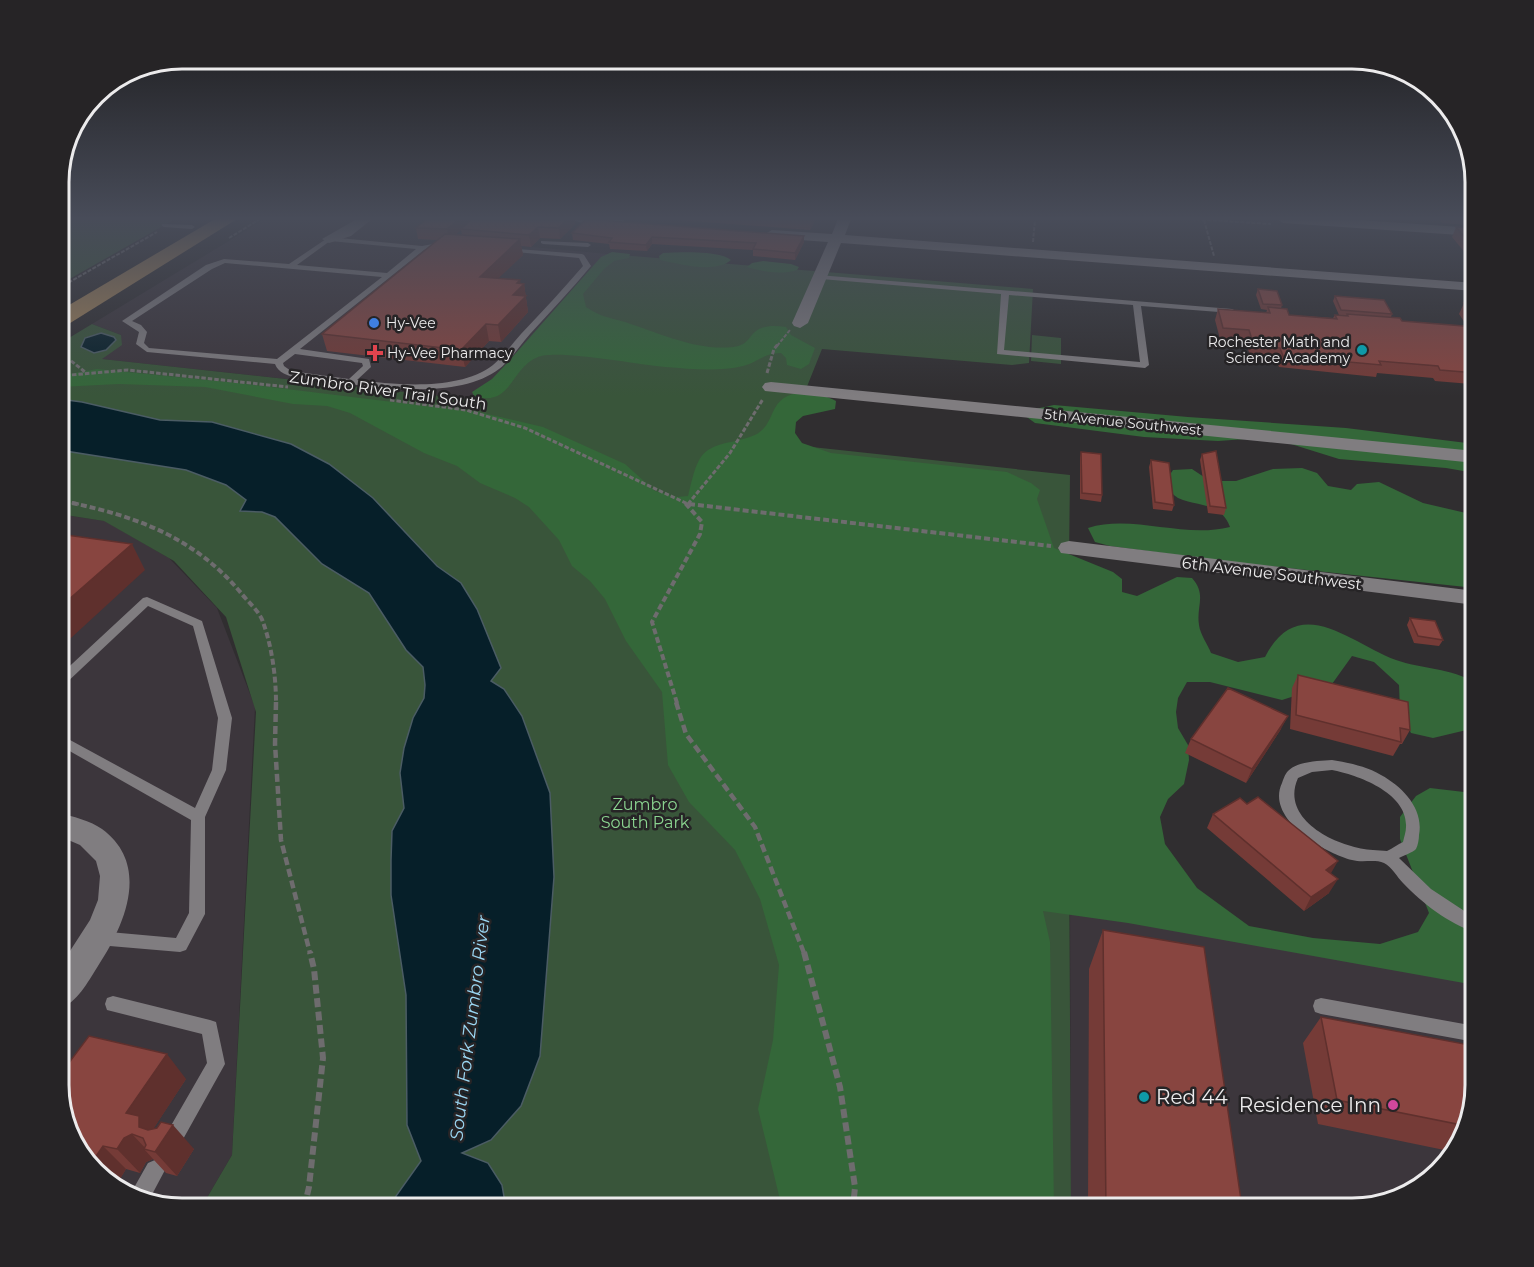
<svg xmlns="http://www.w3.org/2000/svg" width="1534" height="1267" font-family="Montserrat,sans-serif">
	<rect width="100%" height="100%" fill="#302e30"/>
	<path fill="#3c363c" d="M265 219H481L457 240 608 254 479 400 101 359 121 335 92 324Z
		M59 514 105 521 169 558 217 608 255 707 232 1155 201 1208H182L135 1199 100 1178 59 1093Z
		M1070 897 1475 968V1085L1466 1132 1445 1167 1400 1199 1352 1208H1071Z"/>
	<path fill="#39553a" d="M59 219H175L59 285Z
		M608 254 1033 289 1029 363 1012 365 822 349 784 444 1070 475 1068 645 1071 1208H201L232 1155 256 712 226 617 174 561 104 521 59 514V344L92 324 121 335 122 345 102 359 478 400Z
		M1032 335 1061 338V364L1031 361Z"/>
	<path fill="#346739" d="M612 252 630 254 629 258 614 261 604 269 583 294 586 307C599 316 610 318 625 322 659 333 696 351 733 347 750 345 748 335 759 329 768 325 777 326 786 327L791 335 815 348 809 364 801 369 787 365 786 358 781 353C761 354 759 362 743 366 718 372 691 369 665 367 640 365 557 349 538 357 510 368 512 408 474 396L472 392 492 379 508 362 601 257Z
		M663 253C680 252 718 250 731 260 715 274 679 264 660 260L659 256Z
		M763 261 791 264 799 267 797 270C781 275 763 272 747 267L752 263Z
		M97 369 237 383 483 413 543 427 625 464 655 491 677 497 688 496C692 482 695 458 708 450 722 441 742 442 757 434 768 427 769 419 775 408 787 386 818 391 836 401L835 409 803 416 796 422 795 433 802 443 831 453 1007 472 1031 483 1040 490 1037 499 1054 548 1113 572 1122 579V592L1137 596 1177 577 1192 578C1207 595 1196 606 1199 625 1200 634 1208 645 1211 653L1238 662 1265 657C1299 591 1350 643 1396 660 1421 669 1452 668 1475 683V728L1433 738 1411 733 1400 710 1399 685 1374 662 1352 656 1332 684 1282 700 1210 682H1187L1178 698 1176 712 1178 728 1188 745 1189 760 1184 784 1168 799 1160 817 1165 844 1197 888 1249 926 1313 938 1380 944 1418 932 1429 913 1400 839V817L1416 796 1430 788 1464 792 1475 789V985L1128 923 1043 911 1050 942 1054 1208H782L758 1109 773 1040 779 965 760 899 735 850 689 802 668 765 662 692 626 641 605 599 590 581 572 566 559 540 529 507 515 498 480 483 457 466 424 453 350 413 327 406 293 404 205 387 119 384 59 387V376Z
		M1054 405 1188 417 1346 428 1475 444V473L1446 468 1339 459 1278 440 1246 439 1218 441 1144 437 1035 423 1024 415 1035 409Z
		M1302 468 1317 473 1328 486 1351 490 1357 484 1379 482 1423 503 1466 513 1475 511V588L1222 561 1110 546 1095 542 1088 528C1133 514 1183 539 1230 527 1221 502 1198 507 1178 498 1173 495 1168 489 1163 485L1173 470 1192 469 1210 481H1236L1273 469Z"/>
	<path fill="#061f29" stroke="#4b5c64" stroke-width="1.5" d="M101 333 114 337 116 340 106 350 94 353 81 347 85 338Z
		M59 399 82 402 160 420 212 422 291 444 329 464 373 498 437 566 461 583 477 609 501 668 491 681 504 689 522 716 550 793 554 877 540 1056 521 1106 491 1140 462 1153 488 1163 502 1185 506 1208H393L396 1196 421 1161 407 1125 406 995 391 895V860L392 831 404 808 400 773 404 748 413 718 424 698 425 685 423 667 406 650 369 593 322 564 275 517 262 512 240 511 246 500 226 485 186 470 59 450Z"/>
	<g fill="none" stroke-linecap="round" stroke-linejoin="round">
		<path stroke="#6e6c6e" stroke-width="2" stroke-dasharray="4 1.5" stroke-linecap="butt" d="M1191 219 1271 224
			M1204 220 1214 256
			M229 238 260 219
			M1033 242 1035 219
			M59 288 157 232
			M59 342 68 335
			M777 346 790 330"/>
		<path stroke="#6e6c6e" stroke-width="3" stroke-dasharray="4.5 2" stroke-linecap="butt" d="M59 356 70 360 85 372
			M767 373 774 349 778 344
			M59 376 128 370 288 387
			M390 400 466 410 525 428 688 504
			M59 500 79 504
			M688 504 730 453 763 399"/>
		<path stroke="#6e6c6e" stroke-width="4" stroke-dasharray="6 3" stroke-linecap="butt" d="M72 503C139 517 196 539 241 593 248 602 260 612 263 622 272 647 276 677 276 703
			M689 504 1051 546
			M677 703 652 622 700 534 702 522 685 503"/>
		<path stroke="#6e6c6e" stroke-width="4.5" stroke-dasharray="8 4" stroke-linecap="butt" d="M276 702 275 744 281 840 310 953
			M676 702 686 734 755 827 804 953"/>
		<path stroke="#6e6c6e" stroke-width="6" stroke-dasharray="9 4.5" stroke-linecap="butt" d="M804 952 840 1087 855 1187 853 1208
			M304 1208 309 1187 323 1058 314 969 310 952"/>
		<path fill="#807d80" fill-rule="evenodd" d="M162 224 192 225 195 227 192 229 164 227 162 226Z
			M329 237 422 246 444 242 447 244 424 250 300 349 369 359 371 367 357 380C397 385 459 391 493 365 503 357 512 344 521 334 542 312 563 289 583 266L579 258 506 251 503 249 504 248 582 254 584 255 591 266C571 290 550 312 530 334 520 345 511 360 499 369 459 400 376 388 329 381 314 379 281 381 275 364L147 352 136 344 139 332 122 321 206 265 224 259 289 264ZM330 241 416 249 387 273 297 265ZM225 263 382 277 277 359 149 348 144 343 147 332 141 325 132 321 212 269ZM295 354 362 363 363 366 349 379 291 371 284 366 283 363Z
			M541 241 588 243 591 245 588 247 543 244 541 243Z
			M818 275 1232 309 1236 311 1232 313 1141 306 1149 365 1145 368 997 354 1001 294 821 279 817 277ZM1009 295 1133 305 1140 362 1004 350Z
			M147 597 202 621 232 718 226 770 205 817V914L186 950 180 952 98 945 92 943 90 938 92 933 98 931 176 938 189 913 191 820 59 745V734L195 808 212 770 218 718 193 626 148 606 63 686 59 687V676L143 598Z
			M1332 760C1349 763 1366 766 1381 775 1403 787 1424 809 1419 835 1419 839 1418 845 1416 849 1412 853 1404 855 1399 858L1431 889 1475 918V932C1449 924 1422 903 1403 883 1397 877 1392 867 1384 863 1375 859 1362 863 1352 860 1325 853 1265 819 1282 783 1283 780 1285 774 1288 771 1298 761 1319 761 1332 760ZM1332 770C1358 775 1408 793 1406 827 1406 832 1404 837 1403 842 1398 844 1392 849 1387 851 1383 851 1377 850 1373 850 1338 848 1279 820 1298 778L1312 772Z
			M113 996 210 1020 216 1022 225 1064 177 1150 170 1152 163 1150 161 1143 207 1063 202 1034 107 1010 105 1004 107 998Z
			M1321 998 1475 1026V1042L1321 1014 1315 1012 1313 1006 1315 1000Z
			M155 1160 162 1163 165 1170 148 1202 130 1196 131 1193 148 1163Z"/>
		<path fill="#807d80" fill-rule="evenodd" d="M357 219H372L351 236 329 243 322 239Z
			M572 219H622L625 222C617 228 579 225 572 219Z
			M838 219H851L845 235 1475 283V291L841 243 808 323 800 328 794 326 792 323 828 242 772 238 765 234 772 230 832 234Z
			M1277 219H1344L1475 228V236L1283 223Z
			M771 382 1475 451V463L765 391 762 387 765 383Z
			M1069 541 1475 591V605L1061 553 1058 548 1061 543Z
			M59 813C72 816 91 821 102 829 151 865 125 925 98 966 87 983 78 1002 59 1009V968L90 920 98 900 100 876 96 861 80 845 59 836Z"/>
		<path fill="#9f8159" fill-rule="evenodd" d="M215 219H237L67 325 59 326V311Z"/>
	</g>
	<path fill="#753b37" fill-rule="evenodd" d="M427 219H575V224L560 239 540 238 531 247 521 246 523 255 498 278 524 284 528 312 501 342 489 341 465 367 327 351 322 334 438 240 418 239 416 228ZM461 230 462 235 456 234Z
		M665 219H816L810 230Z
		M1439 219H1471L1469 225 1442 223Z
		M1456 227 1476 228V266L1452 237Z
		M572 233 804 242 795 260 753 256V250L652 244 647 251 610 249 609 244 573 240Z
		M1258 289 1282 305 1281 308 1289 315 1333 318 1335 315H1339L1333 301 1335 296 1392 314 1391 317 1402 321 1467 326 1459 314 1464 303 1476 304V380H1474L1471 384 1435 381 1433 378 1377 373 1376 377 1279 367 1276 360 1251 358 1245 341 1220 339 1215 320 1218 309 1266 313 1267 310 1261 309 1256 295Z
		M1081 452 1102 495 1101 502 1080 499V458Z
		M1202 454 1226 508 1224 515 1208 513 1200 460Z
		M1151 460 1174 505 1172 511 1153 509 1149 467Z
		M1410 618 1443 640 1439 646 1414 643 1407 625Z
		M1298 675 1410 730 1402 744H1400L1393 756 1290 729 1292 688Z
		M1281 729 1246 783 1185 753 1191 739Z
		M1213 814 1331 874 1329 893 1304 911 1207 828Z
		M1103 930 1241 1200 1250 1209H1088L1089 969Z
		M1321 1017 1475 1085 1466 1132 1454 1152 1318 1124 1303 1043Z
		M186 1079 153 1129 194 1149 177 1176 166 1173 153 1159 146 1162 140 1173 126 1169 115 1187 100 1178 71 1139Z"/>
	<path fill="#5f302d" d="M459 219H474L449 240 447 229Z
		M567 219H575V224L560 239 559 228Z
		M811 219H816L810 230Z
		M538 227 540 238 531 247 529 235Z
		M804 236V242L795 260V253Z
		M652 237V244L647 251 646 245Z
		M520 239 523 255 483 293 480 277Z
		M520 280 521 287 524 284 528 312 501 342 498 325 513 295 517 283Z
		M486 324 489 341 465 367 461 350Z
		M132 544 145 570 59 649V608Z
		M1288 716 1281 729 1246 783 1252 769Z
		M1338 861 1330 875 1326 870Z
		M1338 879 1329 893 1304 911 1311 897Z
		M167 1054 186 1079 152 1131 173 1125 194 1149 177 1176 155 1152 126 1113Z
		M132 1134 147 1150 144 1149 153 1159 146 1162 140 1173 117 1149 124 1138Z
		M103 1146 126 1169 115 1187 100 1178 90 1165Z"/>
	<path fill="#884540" stroke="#5f302d" stroke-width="1.5" d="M427 219H459L447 229 416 228Z
		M472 219H567L559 228 538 227 529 235 461 229Z
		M586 219 804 236 795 253 753 249 756 243 652 237 646 245 609 242 612 238 572 233Z
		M1456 227 1476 228V251Z
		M445 234 520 239 480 277 520 280 517 283 524 284 513 295 526 296 498 325 486 324 461 350 322 334Z
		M1258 289 1277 291 1282 305 1263 304Z
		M1335 296 1384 300 1392 314 1341 310Z
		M1464 303 1476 304V315H1472Z
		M1268 307 1287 309 1289 315 1337 319 1335 315 1348 316 1347 314 1400 318 1402 321 1476 327V368L1473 367 1476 371V373L1440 370 1438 366 1379 361 1381 365 1283 356 1280 348 1254 346 1249 330 1223 328 1218 309 1270 313Z
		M1216 451 1226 508 1210 506 1202 454Z
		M1081 452 1101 454 1102 495 1082 493Z
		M1151 460 1169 463 1174 505 1155 502Z
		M59 534 132 544 59 608Z
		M1410 618 1435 621 1443 640 1418 636Z
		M1298 675 1408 702 1410 730 1400 728 1401 742 1296 715Z
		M1228 688 1288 716 1252 769 1191 739Z
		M1258 797 1338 861 1326 870 1338 879 1311 897 1213 814 1240 798 1247 804Z
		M1103 930 1204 947 1241 1200 1250 1209H1106Z
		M1321 1017 1475 1046V1085L1467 1126 1337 1100Z
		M89 1036 167 1054 126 1113 139 1116V1127L148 1130 157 1128 161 1122 173 1125 155 1152 144 1149 146 1145 143 1138 132 1134 124 1138 117 1149 103 1146 90 1165 71 1139 59 1093V1076Z"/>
	<linearGradient id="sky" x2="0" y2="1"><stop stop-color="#1a191a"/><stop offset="0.55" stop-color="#484c59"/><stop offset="1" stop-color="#484c59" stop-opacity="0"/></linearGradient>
	<rect width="1534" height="397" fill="url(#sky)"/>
	<circle fill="#3f7fe0" stroke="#262426" stroke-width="2" cx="374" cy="323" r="6"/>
	<g fill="#0f9aa8" stroke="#262426" stroke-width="2">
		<circle cx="1362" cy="350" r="6"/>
		<circle cx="1144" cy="1097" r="6"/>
	</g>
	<path fill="#e0444e" stroke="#262426" stroke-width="2" d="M372 344h6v6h6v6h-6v6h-6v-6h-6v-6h6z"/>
	<circle fill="#d1479c" stroke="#262426" stroke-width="2" cx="1393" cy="1105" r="6"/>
	<g text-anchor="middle" stroke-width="5" stroke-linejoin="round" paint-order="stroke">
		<g font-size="14" fill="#ecebec" stroke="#262426" text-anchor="start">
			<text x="386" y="328">Hy-Vee</text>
			<text x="1350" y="347" text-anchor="end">Rochester Math and<tspan x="1350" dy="16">Science Academy</tspan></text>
			<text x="387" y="358">Hy-Vee Pharmacy</text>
		</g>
		<g font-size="14" fill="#ecebec" stroke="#262426">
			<text transform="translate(1123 422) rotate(6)" y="5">5th Avenue Southwest</text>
		</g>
		<g font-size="16" fill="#ecebec" stroke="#262426">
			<text transform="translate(388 390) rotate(8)" y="6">Zumbro River Trail South</text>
			<text transform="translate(1272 573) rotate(7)" y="6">6th Avenue Southwest</text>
		</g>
		<g font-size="16" fill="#8bd590" stroke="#262426">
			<text x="645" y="810">Zumbro<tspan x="645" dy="18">South Park</tspan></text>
		</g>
		<g font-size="18" font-style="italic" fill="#9bd7f3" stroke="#262426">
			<text transform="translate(470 1028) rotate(-83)" y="6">South Fork Zumbro River</text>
		</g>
		<g font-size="20" fill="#ecebec" stroke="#262426" text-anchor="start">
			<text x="1156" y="1104">Red 44</text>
			<text x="1381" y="1112" text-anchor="end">Residence Inn</text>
		</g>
	</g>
	<path d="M0 0H1534V1267H0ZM182 69H1352A113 113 0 0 1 1465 182V1085A113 113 0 0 1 1352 1198H182A113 113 0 0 1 69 1085V182A113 113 0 0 1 182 69Z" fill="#262426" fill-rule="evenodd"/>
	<path fill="none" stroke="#ecebec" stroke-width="3" d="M182 69H1352A113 113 0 0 1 1465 182V1085A113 113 0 0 1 1352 1198H182A113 113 0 0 1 69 1085V182A113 113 0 0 1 182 69Z"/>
</svg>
